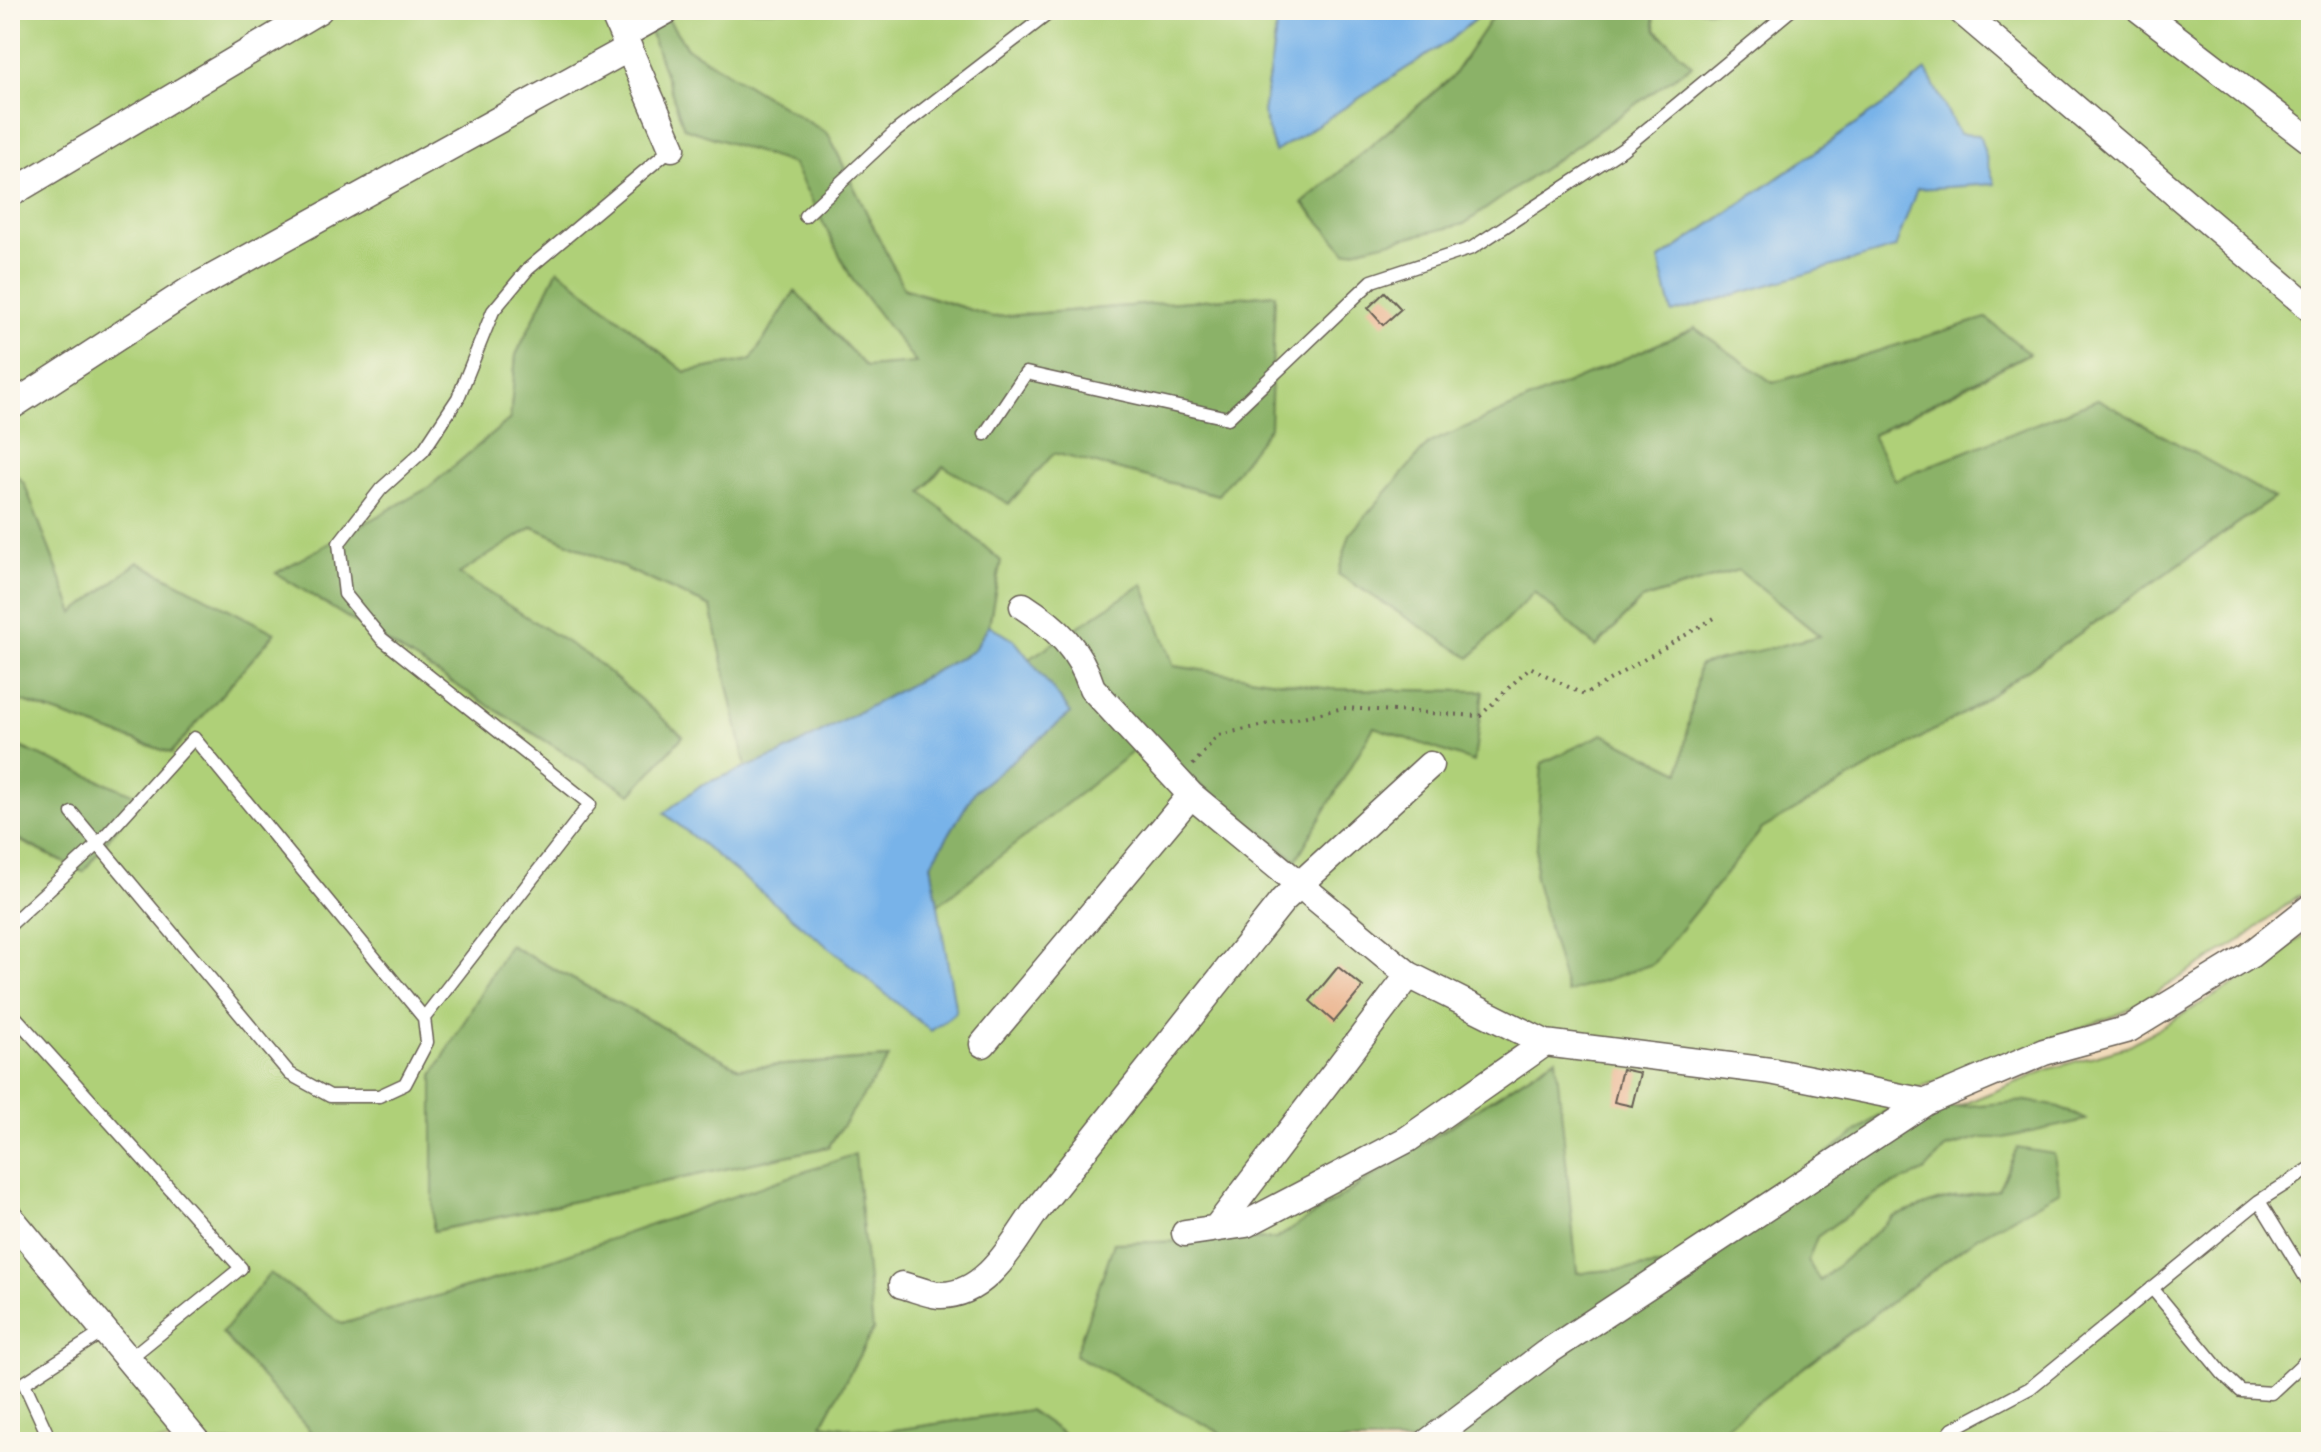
<svg xmlns="http://www.w3.org/2000/svg" width="2321" height="1452" font-family="Pangolin,sans-serif">
	<rect width="100%" height="100%" fill="#fbf7ec"/>
	<filter id="ink" filterUnits="userSpaceOnUse"><feTurbulence type="fractalNoise" baseFrequency=".0125" numOctaves="2"/><feDisplacementMap in="SourceGraphic" scale="16" xChannelSelector="R" yChannelSelector="G"/><feConvolveMatrix kernelMatrix="1 2 1 2 8 2 1 2 1" color-interpolation-filters="sRGB"/></filter>
	<filter id="wash" filterUnits="userSpaceOnUse"><feTurbulence type="fractalNoise" baseFrequency=".006" numOctaves="4" result="noise"/><feDisplacementMap in="SourceGraphic" scale="32" xChannelSelector="R" yChannelSelector="G"/><feGaussianBlur stdDeviation="1.8" result="paint"/><feColorMatrix in="noise" values="0 0 0 0 0 0 0 0 0 0 0 0 0 0 0 0 0 1.4 0 .05"/><feComposite in="paint" operator="in"/></filter>
	<g filter="url(#wash)">
		<rect width="100%" height="100%" fill="#f2dbbb"/>
		<path fill="#afd078" stroke="#66764a" stroke-width="2" fill-rule="evenodd" d="M10 10H643L684 128 793 163 852 279 917 363 866 367 795 291 751 360 685 372 558 269 516 355 510 419 428 488 276 573 631 794 683 736 593 659 458 574 533 527 711 607 746 768 701 785 931 864 975 791 1071 713 1015 641 989 625 1000 561 922 492 943 466 1009 503 1054 453 1218 494 1274 294 993 317 903 288 828 134 687 48 662 10H1279L1263 113 1275 152 1449 41 1486 10H1497L1452 77 1303 203 1691 65 1656 29 1652 10H2311V886L2241 940 2122 1013 1918 1088 1671 1265 1577 1273 1555 1058 1276 1239 1114 1243 1227 1442H1075L1029 1410 882 1432 822 1424 873 1330 496 1279 342 1324 222 1333 320 1442H10V836L83 872 140 798 10 743V697L171 753 74 614 24 483 10 469ZM1926 71 1959 135 1917 189 1660 259 1892 99ZM1986 318 2028 354 1871 436 1895 480 2098 399 2274 498 1971 709 1762 829 1652 964 1603 734 1680 772 1821 637 1738 570 1641 600 1596 647 1534 592 1695 328 1773 383ZM509 945 739 1068 888 1058 828 1147 434 1231Z
			M2311 929V1442H1489L1934 1116 2049 1069 2126 1047 2254 973Z"/>
		<path fill="#8bb268" stroke="#546742" stroke-width="2" d="M643 10H662L687 48 828 134 904 289 993 317 1275 294 1270 427 1218 495 1054 453 1009 504 943 466 922 492 1001 561 989 625 973 651 779 755 746 768 711 607 533 527 459 574 593 659 683 736 631 794 276 573 428 488 510 419 516 355 558 269 685 372 751 360 795 291 866 367 916 363 852 279 793 164 684 128Z
			M1497 10H1652L1656 30 1692 65 1464 224 1346 252 1303 203 1452 77Z
			M1986 318 2029 353 1872 435 1895 480 2098 399 2274 498 1971 709 1762 829 1653 964 1567 993 1535 878 1542 763 1603 734 1680 772 1699 665 1820 636 1738 570 1641 600 1596 647 1534 592 1470 658 1338 574 1350 534 1429 443 1695 328 1773 383Z
			M10 469 24 483 74 613 138 562 275 633 171 753 10 697Z
			M1143 584 1174 666 1331 689 1483 691 1474 762 1374 727 1296 860 1145 742 938 905 931 864 975 791 1071 713 1029 659Z
			M10 743 140 797 83 872 10 835Z
			M509 945 739 1068 889 1058 828 1147 433 1231V1075Z
			M1556 1058 1577 1273 1671 1265 1883 1113 2027 1101 2059 1107 2086 1120 2004 1138H1982L1946 1148 1924 1172 1885 1188 1817 1237 1808 1261 1820 1281 1893 1217 1937 1201 1998 1190 2017 1148 2054 1154 2060 1191 1976 1238 1705 1442H1227L1219 1432 1075 1355 1114 1243 1276 1239Z
			M855 1154 873 1330 822 1424 882 1432 1029 1410 1075 1442H320L222 1333 270 1273 342 1324 496 1279Z"/>
		<path fill="#78b3e9" stroke="#4a6882" stroke-width="2" d="M1279 10H1486L1449 41 1275 152 1263 113Z
			M1926 70 1959 134 1979 135 1995 184 1917 189 1895 248 1672 313 1659 260 1892 99Z
			M989 625 1015 641 1071 713 975 791 931 864 956 1012 931 1031 664 813 701 785 779 755 973 651Z"/>
		<g id="blocks">
			<path fill="#e9ad85" d="M1385 292 1401 309 1383 325 1368 308Z
				M1338 967 1363 987 1334 1022 1310 1001Z
				M1622 1069 1640 1073 1632 1106 1614 1102Z"/>
		</g>
	</g>
	<g filter="url(#ink)">
		<use href="#blocks" fill-opacity="0" stroke="#675f54" stroke-width="2"/>
		<g fill="none" stroke-linecap="round" stroke-linejoin="round">
			<defs>
				<path id="lane" d="M805 216 896 131 1053 10
					M985 434 1026 373 1228 418 1372 281 1472 248 1623 149 1791 10
					M72 813 290 1074 330 1096H379L405 1084 427 1042 424 1018
					M10 925 98 844 194 738 424 1018 590 804 382 639 345 594 339 543 381 489 423 451 458 398 493 311 528 269 672 148
					M10 1011 241 1268 130 1358
					M2259 1201 2311 1286
					M2152 1288 2223 1374 2241 1391 2271 1393 2311 1356
					M51 1442 24 1383 106 1330
					M1942 1442 1953 1429 2030 1388 2259 1201 2311 1168"/>
				<path id="street" d="M612 10 672 148
					M1960 10 2311 309
					M2140 10 2311 141
					M623 35 668 10
					M10 194 319 10
					M10 407 190 290 629 48
					M1023 606C1057 628 1079 648 1092 688L1191 795 1409 975 1545 1043 1770 1071 1926 1102
					M983 1044 1191 795
					M10 1217 197 1442
					M1217 1227 1409 975
					M1185 1233 1246 1224 1408 1139 1545 1043
					M902 1285C914 1288 927 1294 939 1295 985 1297 1012 1245 1035 1212L1283 900 1430 765
					M1428 1442 1546 1353 1926 1102 2044 1052 2129 1029 2250 955 2311 907"/>
			</defs>
			<use href="#lane" stroke="#675f54" stroke-width="15"/>
			<use href="#street" stroke="#675f54" stroke-width="29"/>
			<path stroke="#675f54" stroke-width="4" stroke-dasharray="2 6" stroke-linecap="butt" d="M1193 765 1218 735 1344 708 1480 716 1530 667 1584 695 1716 617"/>
			<use href="#lane" stroke="#fff" stroke-width="12"/>
			<use href="#street" stroke="#fff" stroke-width="26"/>
		</g>
	</g>
	<rect width="2321" height="1452" fill="none" stroke="#fbf7ec" stroke-width="40"/>
</svg>
